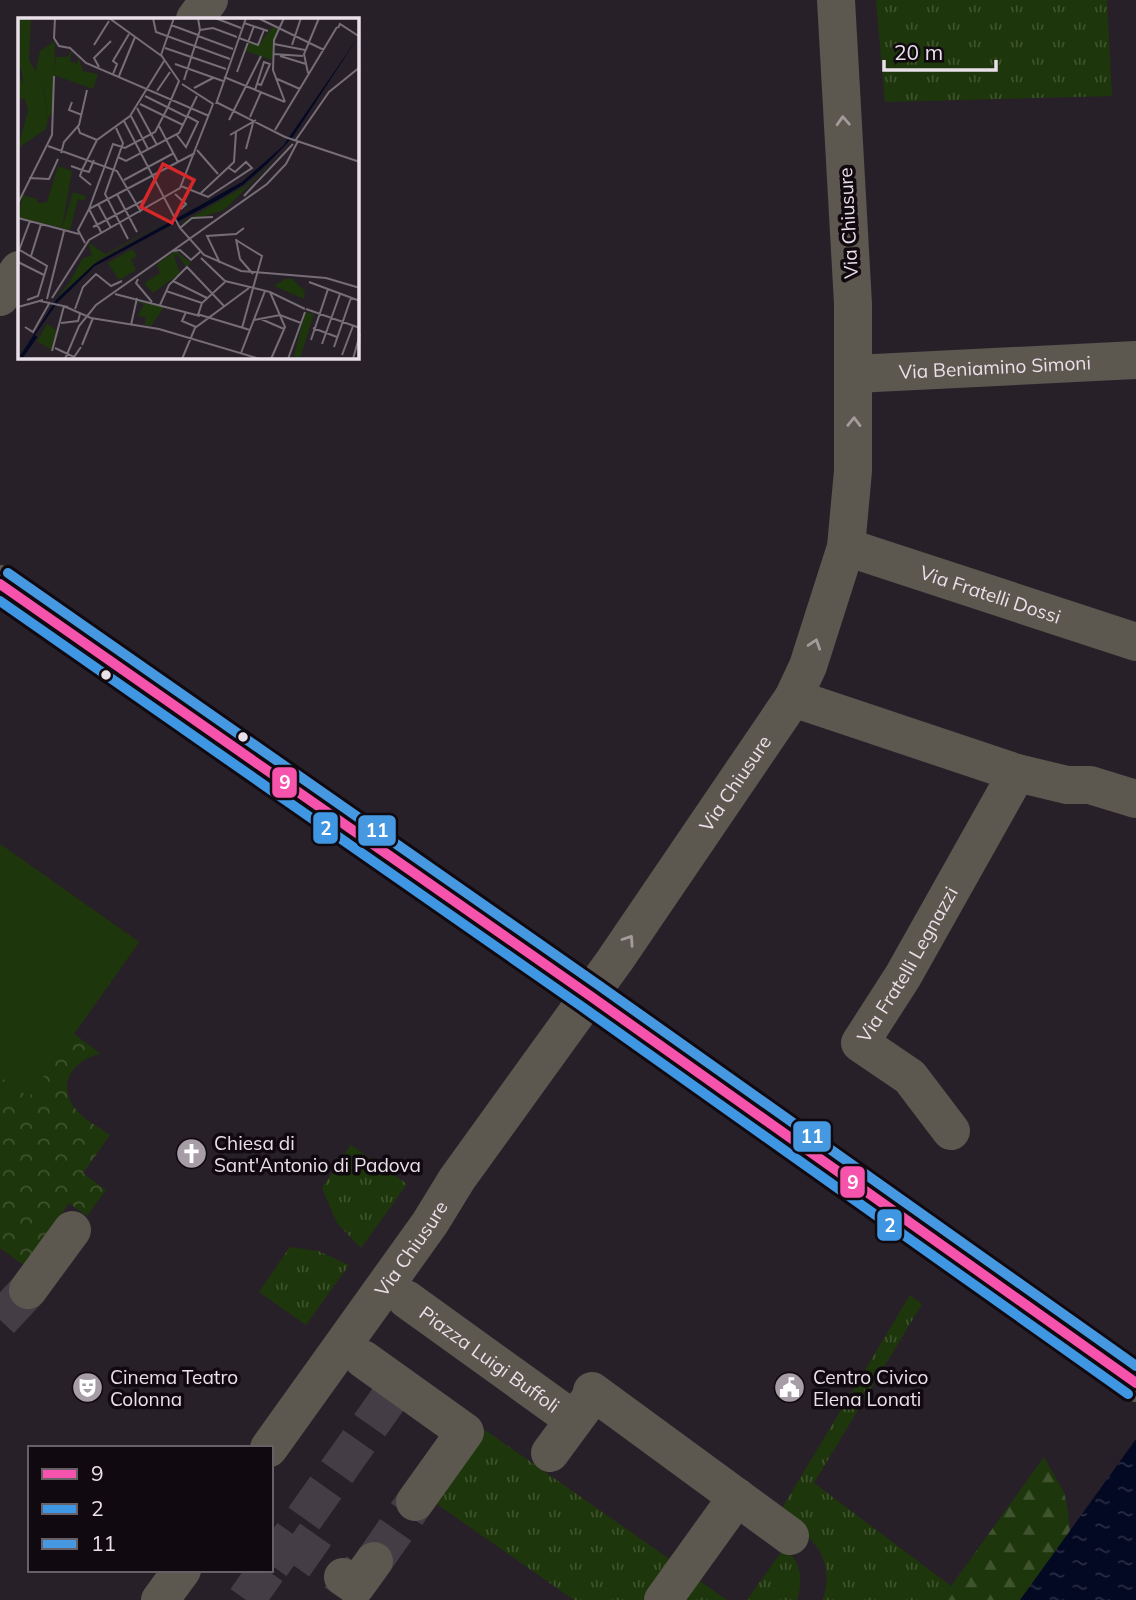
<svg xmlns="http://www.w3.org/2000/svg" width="1136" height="1600" font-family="Mulish,sans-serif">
	<defs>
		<pattern id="grass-tufts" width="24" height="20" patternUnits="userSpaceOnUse" patternTransform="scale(1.75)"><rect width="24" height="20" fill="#1e360b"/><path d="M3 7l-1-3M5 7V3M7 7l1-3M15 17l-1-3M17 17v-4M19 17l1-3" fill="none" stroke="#3f532f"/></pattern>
		<pattern id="forest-firs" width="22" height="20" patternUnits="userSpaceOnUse" patternTransform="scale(1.75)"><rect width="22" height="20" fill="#1e360b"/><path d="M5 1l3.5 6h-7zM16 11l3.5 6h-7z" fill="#3f532f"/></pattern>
		<pattern id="park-crowns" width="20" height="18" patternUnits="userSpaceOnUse" patternTransform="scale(1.75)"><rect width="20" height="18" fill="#1e360b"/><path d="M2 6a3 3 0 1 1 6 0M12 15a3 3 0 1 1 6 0" fill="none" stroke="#3f532f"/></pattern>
		<pattern id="water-ripples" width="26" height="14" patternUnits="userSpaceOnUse" patternTransform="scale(1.75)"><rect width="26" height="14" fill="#040923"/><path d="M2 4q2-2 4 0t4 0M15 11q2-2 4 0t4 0" fill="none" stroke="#292d43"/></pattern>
	</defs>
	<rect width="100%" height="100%" fill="#282028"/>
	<path fill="url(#grass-tufts)" d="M876 0H1107L1112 96 885 102Z
		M351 1145 407 1184 361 1248 337 1223 322 1188Z
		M290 1247 318 1251 349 1265 306 1325 259 1292Z
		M910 1295 922 1304 814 1483 951 1586 941 1600H823C836 1555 811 1537 779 1513Z
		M485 1430 671 1560 643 1600H574L434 1502Z
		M784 1548C802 1563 803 1579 797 1600H747Z
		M697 1579 727 1600H681Z"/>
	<path fill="url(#forest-firs)" d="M1044 1457 1064 1492 1068 1512 1070 1532 1020 1600H941Z"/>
	<path fill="url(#park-crowns)" d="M0 844 139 942 74 1034 101 1054C76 1058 56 1082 74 1107 82 1119 99 1127 110 1135L83 1173 106 1190 87 1216 69 1203 25 1266 0 1248Z"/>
	<path fill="#1e360b" d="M0 844 139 942 29 1097 0 1077Z"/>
	<path fill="url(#water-ripples)" d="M1136 1439V1600H1020Z"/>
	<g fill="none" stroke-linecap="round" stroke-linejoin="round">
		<path stroke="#453d45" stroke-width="38" stroke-dasharray="38 19" stroke-linecap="butt" d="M0 1320 28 1290
			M289 1539 343 1577
			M374 1561 415 1502
			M271 1565 394 1391
			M246 1600 267 1570"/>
		<g stroke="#5c574f" stroke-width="38">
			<path d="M195 19 209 0"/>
			<path d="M0 297 19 270"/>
			<path id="s1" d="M855 374 1136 360"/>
			<path id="s2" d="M846 547 1136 642"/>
			<path d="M793 698 1017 773 1067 785H1090L1136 799"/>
			<path id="s3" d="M951 1131 910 1077 860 1043 903 976 1017 773"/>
			<path d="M28 1290 72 1230"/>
			<path id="s4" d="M406 1299 574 1420"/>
			<path d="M363 1359 465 1432 415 1502"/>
			<path d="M592 1391 790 1536"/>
			<path id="s5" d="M269 1448 430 1223 457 1179 615 960 793 698 808 666 846 547 853 471V304L836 0"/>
			<path d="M550 1453 589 1400"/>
			<path d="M343 1577 356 1586 374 1561"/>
			<path d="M160 1600 182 1570"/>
			<path d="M663 1600 737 1497"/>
		</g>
		<path stroke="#5e594e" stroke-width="38" d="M0 584 589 995 1136 1383"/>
		<defs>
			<path id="bus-1" d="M0 584 589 995 1136 1383"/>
			<path id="bus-2" d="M0 601 581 1006 1128 1394"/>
			<path id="bus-3" d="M8 573 597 984 1136 1366"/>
		</defs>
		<use href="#bus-1" stroke="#100a10" stroke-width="16"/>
		<use href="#bus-2" stroke="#100a10" stroke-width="16"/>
		<use href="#bus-3" stroke="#100a10" stroke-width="16"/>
		<use href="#bus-1" stroke="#f653ac" stroke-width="10"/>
		<use href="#bus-2" stroke="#3f96e2" stroke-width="10"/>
		<use href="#bus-3" stroke="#4699e1" stroke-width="10"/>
	</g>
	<defs><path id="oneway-chevron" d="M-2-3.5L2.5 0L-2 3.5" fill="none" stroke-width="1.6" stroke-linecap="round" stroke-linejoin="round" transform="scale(1.75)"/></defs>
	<g stroke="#a39c9c">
		<use href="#oneway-chevron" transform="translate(843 121) rotate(-93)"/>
		<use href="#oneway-chevron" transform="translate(854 422) rotate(-89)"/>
		<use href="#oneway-chevron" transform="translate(815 644) rotate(-72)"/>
		<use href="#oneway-chevron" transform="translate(629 940) rotate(-56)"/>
	</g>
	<defs>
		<symbol id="church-disc" viewBox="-11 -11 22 22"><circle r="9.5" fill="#a69da6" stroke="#100a10"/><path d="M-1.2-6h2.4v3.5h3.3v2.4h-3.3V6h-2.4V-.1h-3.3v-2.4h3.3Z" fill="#fff"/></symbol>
		<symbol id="theatre-disc" viewBox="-11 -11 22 22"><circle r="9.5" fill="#a69da6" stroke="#100a10"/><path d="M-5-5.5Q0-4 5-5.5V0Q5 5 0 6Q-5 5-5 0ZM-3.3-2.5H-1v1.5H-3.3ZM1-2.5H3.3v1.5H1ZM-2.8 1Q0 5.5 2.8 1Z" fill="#fff"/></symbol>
		<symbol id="civic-disc" viewBox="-11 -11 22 22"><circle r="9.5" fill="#a69da6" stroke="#100a10"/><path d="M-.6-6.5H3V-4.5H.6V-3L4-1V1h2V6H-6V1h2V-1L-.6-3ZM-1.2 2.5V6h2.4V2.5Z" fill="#fff"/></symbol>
	</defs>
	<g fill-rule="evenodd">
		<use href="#church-disc" x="174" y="1136" width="35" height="35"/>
		<use href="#theatre-disc" x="70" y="1370" width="35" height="35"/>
		<use href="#civic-disc" x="772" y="1370" width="35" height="35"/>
	</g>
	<g fill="#eae0ea" stroke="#100a10" stroke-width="2.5">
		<circle cx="106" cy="675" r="6"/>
		<circle cx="243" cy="737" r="6"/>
	</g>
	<g text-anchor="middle" stroke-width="7" stroke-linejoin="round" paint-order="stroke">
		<g font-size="19" fill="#eae0ea" stroke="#100a10">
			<text transform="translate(848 223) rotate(-93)" y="7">Via Chiusure</text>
			<text dy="7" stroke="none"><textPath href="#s1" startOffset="140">Via Beniamino Simoni</textPath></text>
			<text dy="7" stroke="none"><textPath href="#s2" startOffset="152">Via Fratelli Dossi</textPath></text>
			<text dy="7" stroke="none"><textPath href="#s5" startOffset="812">Via Chiusure</textPath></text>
			<text dy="7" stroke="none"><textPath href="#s3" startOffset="220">Via Fratelli Legnazzi</textPath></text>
			<text dy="7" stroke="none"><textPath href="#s5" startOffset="245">Via Chiusure</textPath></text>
			<text dy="7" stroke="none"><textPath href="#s4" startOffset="103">Piazza Luigi Buffoli</textPath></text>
		</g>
		<g font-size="19" fill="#eae0ea" stroke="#100a10" text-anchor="start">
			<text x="214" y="1150">Chiesa di<tspan x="214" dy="22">Sant'Antonio di Padova</tspan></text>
			<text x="110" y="1384">Cinema Teatro<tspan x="110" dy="22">Colonna</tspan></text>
			<text x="813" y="1384">Centro Civico<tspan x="813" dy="22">Elena Lonati</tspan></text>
		</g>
	</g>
	<g transform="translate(18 18)">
		<rect width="341" height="341" fill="#282028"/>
		<path d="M37 23 36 91 30 100 26 69 17 56 22 33ZM54 32 52 43 59 46 61 40 65 53 80 56 75 71 36 57 38 39H49ZM267 261H274L287 273 286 281 256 268Z" fill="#1e360b"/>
		<path d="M0 0H13L11 42 25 66 30 100 28 111 0 130 10 93 7 81 0 80V56L5 66V61L3 50 0 55ZM153 200 81 242 37 281 81 232 88 236Z" fill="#1e360b"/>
		<path d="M254 9 260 11 254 42 228 33 231 25 240 28ZM262 137 206 192 162 206 229 167ZM70 224 81 232 80 238 51 266 64 241 74 237ZM158 233 173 245 168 249 159 236 156 238 162 255 135 275 126 265 142 255 139 246ZM118 284V283L146 289 133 308 127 307 128 299 120 298 126 286ZM287 294 296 296 282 340 276 338ZM29 306 39 313 33 332 19 323Z" fill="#1e360b"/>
		<path d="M55 174 68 178 66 183 60 181 52 212 44 210Z" fill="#1e360b"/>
		<path d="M40 148 54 153 44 210 0 199 5 177 19 181V185L29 184ZM114 231 119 238 113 242 118 252 101 262 90 245Z" fill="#1e360b"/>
		<path d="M341 18 274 120 249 146 225 167 200 182 77 248 40 284 0 341 38 282 76 246 224 164 265 128Z" fill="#040923"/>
		<path fill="none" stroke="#040923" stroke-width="3.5" d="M2 341 18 318"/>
		<path fill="none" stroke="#766d76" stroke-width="2" d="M37 0 36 20 41 28 52 30 68 45 191 98M91 0 145 39M135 0 138 14 212 41M197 0 223 10M240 0 306 32M266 0 256 22 255 52 267 84M226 5 250 13M153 7 180 17M320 10 322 6 342 19M182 12 195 10 219 19M180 18 215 31M221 20 240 27 246 12M256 26 287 32M76 27 91 3M274 27 283 0M147 30 208 51M255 36 285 38M143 37 156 0M262 38 288 46M157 46 205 63M81 49 76 40 93 23M219 54 236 8M290 55 286 36 301 0M95 56 99 46 95 43 111 16M101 58 117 19M206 59 267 84M257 60 282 71M166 62 182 12 180 0M176 70 195 60M237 72 246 44 252 46 243 67 240 66M139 73 152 54M127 78 169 99M54 84 51 92 64 97M198 84 267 119 342 144M122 86 165 107M198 86 228 0M119 90 139 127M113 98 130 131M232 99 243 74M211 102 243 38M106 103 162 210 186 237 223 253 308 260 342 270M141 108 160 144M60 109 62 115 79 122M98 110 105 125 87 176 110 221M257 112 319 9M158 116 168 129 180 104 169 98M212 117 238 102M277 123 311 74 342 49M30 128 99 153 123 194M228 131 235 105M179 132 200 156M43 135 46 124 61 107 69 72M100 139 108 143 161 115 179 78M53 148 64 152 79 122 112 98 146 43M11 160 31 161 40 141M106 162 156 135M73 167 62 158 64 152 71 154 76 142M163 168 190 179 234 150 228 144 217 154 211 150M183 175 216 144 218 114M99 176 119 214M157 176 168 186 163 191M226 178 275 126M0 185 34 117 36 58M80 186 93 210M71 191 95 126 107 130 137 114 150 89 161 63 143 37M71 191 83 214M0 200 61 216M75 209 126 182M162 210 174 200 195 199M218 221 222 241 235 256M218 222 244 238 224 310M67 225 60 212 71 191 177 135M0 231 29 248 20 278 9 282M155 233 162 232 173 242 182 234M0 235 12 203M13 238 23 206M183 240 207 263 252 274 287 291M0 244 26 257M202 245 189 218 218 216 226 210M120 261 118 265 134 284M155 263 189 280M291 264 342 283M148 273 184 285M252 274 267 309 253 341M97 276 182 298M34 280 71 222 162 170 195 86 164 66M29 281 46 213M22 283 50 289M142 287 151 267 169 249 206 288M0 289 25 282M48 289 73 300 141 311 242 341M57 291 65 269 78 256 93 268 104 263M288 291 342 310M168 294 164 303 178 309M179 296 232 312M180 297 184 285 207 264M243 301 266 311M236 302 262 297 283 305M43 305 60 303 62 296M113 307 119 280M7 309 15 314 32 284M295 310 319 319M293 322 310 271M304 326 322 276M64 327 75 300M316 329 333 280M37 330 56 339 63 329M34 333 46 288M223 335 247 273M324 337 335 308M47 341 61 308 78 287 249 166 268 146 280 123M164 341 177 310 231 270M270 341 287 294M335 341 342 316"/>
		<path fill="#d62828" fill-opacity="0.15" stroke="#d62828" stroke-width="3.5" d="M145 146 176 162 154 205 123 189Z"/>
		<rect width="341" height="341" fill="none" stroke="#eae0ea" stroke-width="3.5"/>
	</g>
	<g stroke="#100a10" stroke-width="2.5">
		<rect x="271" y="766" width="27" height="33" rx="7" fill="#f653ac"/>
		<rect x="312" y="811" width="27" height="34" rx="7" fill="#3f96e2"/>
		<rect x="357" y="814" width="40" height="33" rx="7" fill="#4699e1"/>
		<rect x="792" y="1120" width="40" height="33" rx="7" fill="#4699e1"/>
		<rect x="839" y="1165" width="27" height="34" rx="7" fill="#f653ac"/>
		<rect x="876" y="1208" width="27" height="34" rx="7" fill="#3f96e2"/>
	</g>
	<g font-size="19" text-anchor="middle" font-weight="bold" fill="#fff">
		<text x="285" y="789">9</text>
		<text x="326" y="835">2</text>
		<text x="377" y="837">11</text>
		<text x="812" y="1143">11</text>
		<text x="853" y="1189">9</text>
		<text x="890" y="1232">2</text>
	</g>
	<rect x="28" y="1446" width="245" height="126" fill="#100a10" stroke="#676067" stroke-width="2"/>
	<rect x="42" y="1469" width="35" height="10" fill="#f653ac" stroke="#676067" stroke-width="2"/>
	<text x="91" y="1481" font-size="21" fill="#eae0ea">9</text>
	<rect x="42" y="1504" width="35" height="10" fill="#3f96e2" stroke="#676067" stroke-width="2"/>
	<text x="91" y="1516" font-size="21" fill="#eae0ea">2</text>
	<rect x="42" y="1539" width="35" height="10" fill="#4699e1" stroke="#676067" stroke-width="2"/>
	<text x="91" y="1551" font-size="21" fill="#eae0ea">11</text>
	<path d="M884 60v10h112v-10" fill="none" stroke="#eae0ea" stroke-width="3.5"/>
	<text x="894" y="60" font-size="21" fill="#eae0ea" stroke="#100a10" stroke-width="5" paint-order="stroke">20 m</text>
</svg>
